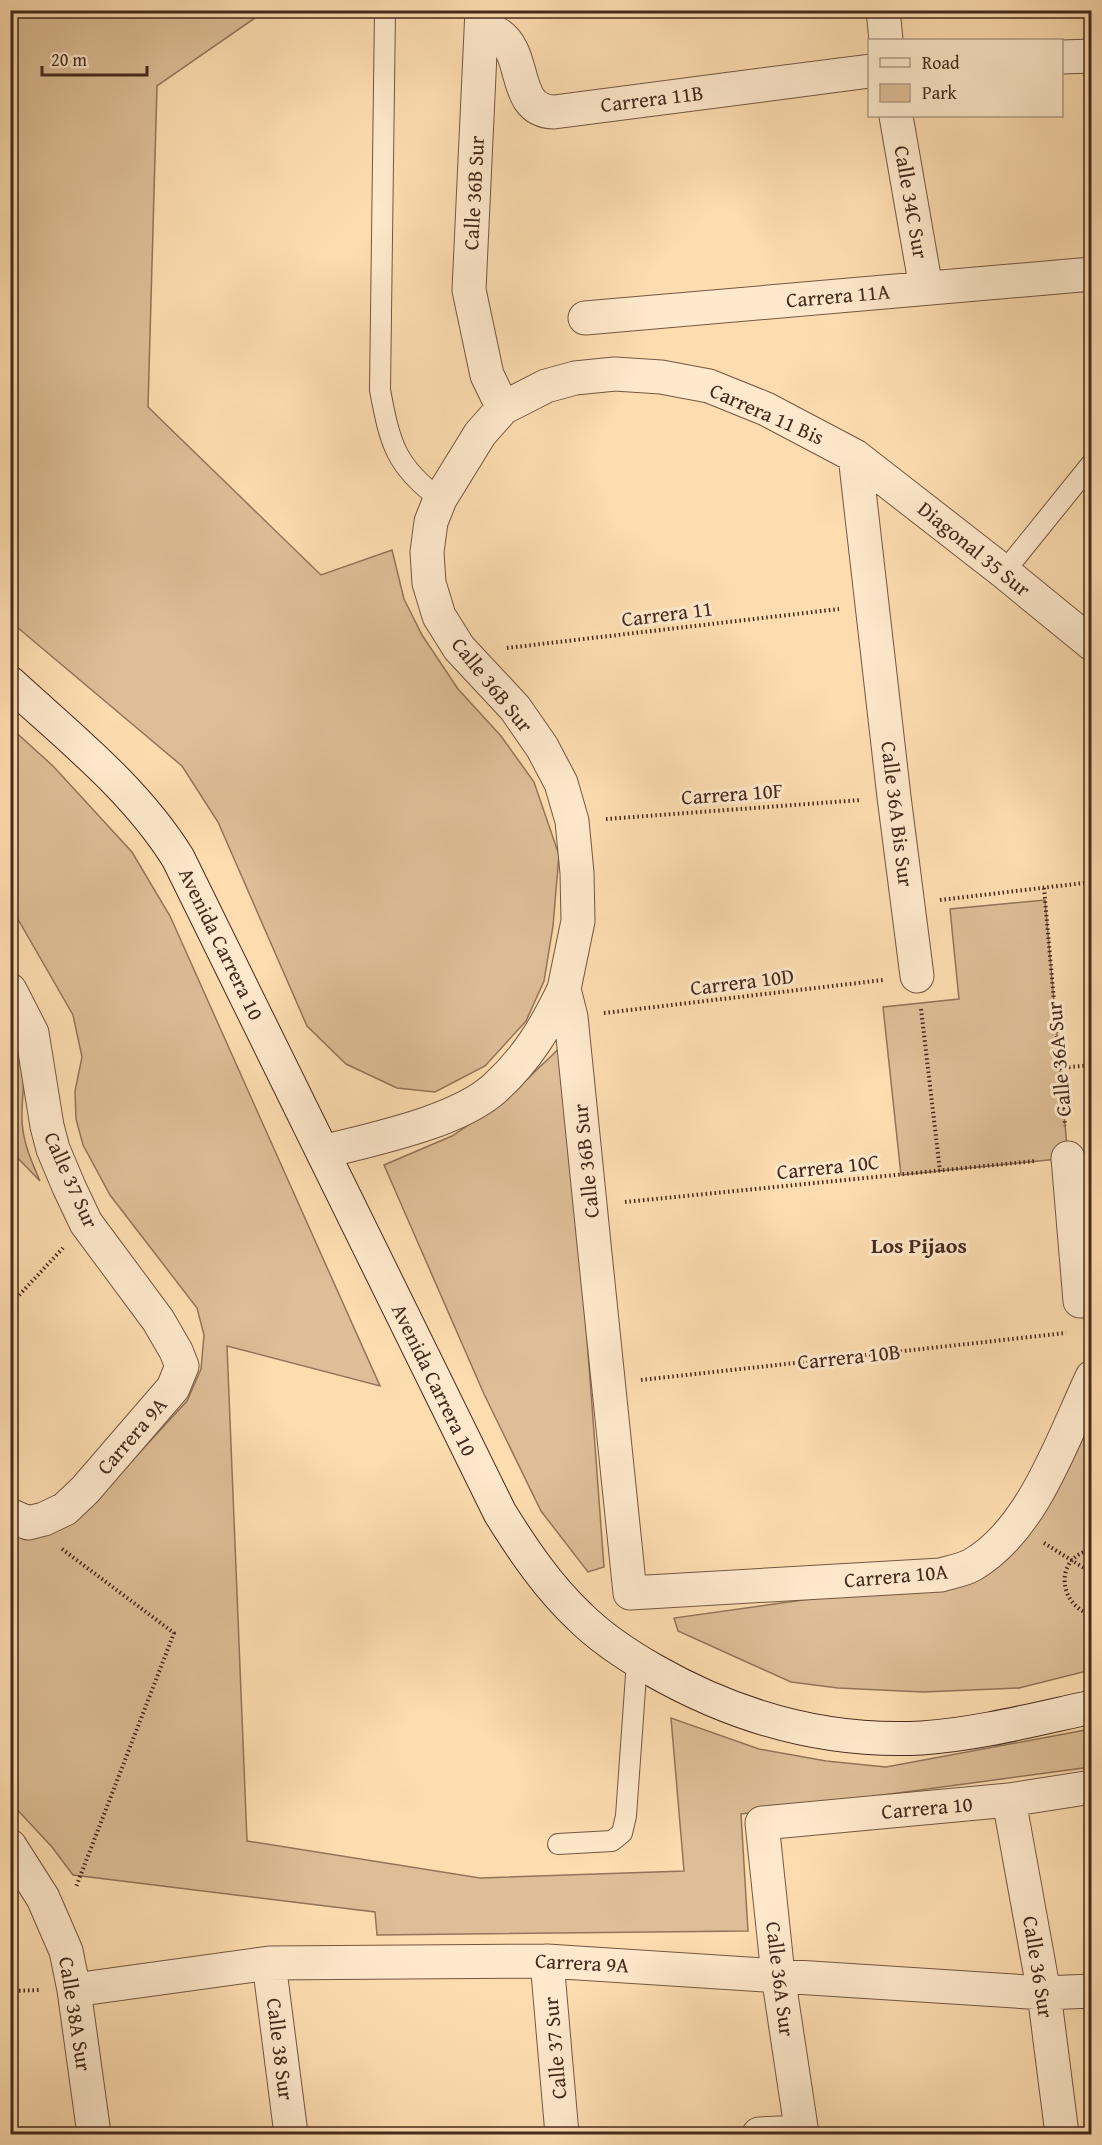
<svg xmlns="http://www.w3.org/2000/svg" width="1102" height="2145" font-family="'Gentium Book Plus',serif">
	<rect width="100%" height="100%" fill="#fdddb0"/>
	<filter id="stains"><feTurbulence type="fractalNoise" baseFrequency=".00333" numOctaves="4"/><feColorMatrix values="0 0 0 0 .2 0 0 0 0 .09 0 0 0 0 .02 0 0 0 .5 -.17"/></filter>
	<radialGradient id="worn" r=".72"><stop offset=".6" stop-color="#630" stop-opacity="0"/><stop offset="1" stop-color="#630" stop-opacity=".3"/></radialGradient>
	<path fill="#debe97" stroke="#92745a" stroke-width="1.5" d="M10 11H265L157 86 148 407 321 575 392 550 404 599 422 635 458 689 501 736 534 782 559 855 553 926 544 981 526 1021 485 1066 435 1092 397 1088 346 1064 307 1026 218 822 182 766 11 622Z
		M10 727 53 766 132 852 170 916 380 1386 227 1346 247 1841 480 1878 684 1871 671 1718 759 1749 826 1761 886 1767 1091 1729V1767L741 1814 748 1931 377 1935 375 1912 73 1875 52 1847 11 1803V1531L80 1517 187 1401 201 1369 204 1335 197 1308 110 1195 83 1145 76 1119 75 1091 82 1057 73 1015 11 907Z
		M1045 900 1068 1158 901 1175 883 1007 959 999 950 909Z
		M565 1043 604 1567 588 1572 541 1511 484 1394 384 1165 452 1136 504 1101Z
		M20 1052C27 1073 22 1091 22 1113 21 1138 30 1158 40 1181L11 1151 10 1062Z
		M1091 1412V1670L1019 1688 923 1692 838 1688 791 1682 678 1631 674 1618 982 1575Z"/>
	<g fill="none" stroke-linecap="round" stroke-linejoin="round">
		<defs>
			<path id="service" d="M385 10 380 390C390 443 395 466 440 499
				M1004 572 1092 463
				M558 1844 612 1841 622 1833 626 1816 637 1661"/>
			<path id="minor" d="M482 10 469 290 487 375 503 408
				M883 10 886 40
				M482 28C486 30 492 31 496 33 529 51 510 111 554 112L870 71
				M1062 57 1092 56
				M896 116 926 288
				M585 318 1092 274
				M855 456 894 797 917 976
				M1092 644 1004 572 855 456 766 409 709 386 661 377 615 374 575 378 546 386 503 408 480 434 440 499 431 522 427 552 429 583 439 616 459 648 515 708 542 747 561 783 572 821 577 873 578 921 564 989 571 1017C591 1209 609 1401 630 1593L941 1575C951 1572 963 1570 972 1565 1033 1530 1063 1438 1092 1377
				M10 990 32 1033 47 1126 53 1149 69 1187 86 1223 158 1320 176 1351 182 1366 173 1388 85 1490 65 1509 44 1519 28 1523 10 1515
				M323 1152C373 1139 458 1122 495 1088 527 1059 546 1027 564 989
				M1068 1158 1080 1301 1092 1300
				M1009 1800 1044 1993 1062 2134
				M10 1846 43 1898 66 1951 74 1990 94 2134
				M547 1961 562 2134
				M269 1963 291 2134
				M74 1990 269 1963 547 1961 1044 1993 1092 1991
				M759 2134 802 2132
				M802 2134 778 1975 762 1823 1009 1800 1092 1787"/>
			<path id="secondary" d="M10 683C70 738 135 789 178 858L500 1513C523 1550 548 1587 580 1617 602 1639 627 1655 653 1670 737 1718 825 1743 922 1738 979 1734 1036 1719 1092 1707"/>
		</defs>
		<use href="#service" stroke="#745642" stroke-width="22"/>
		<use href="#minor" stroke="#745642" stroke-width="35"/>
		<use href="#secondary" stroke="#46291d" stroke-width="35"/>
		<path stroke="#46291d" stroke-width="4" stroke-dasharray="1.5 3" stroke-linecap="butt" d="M507 648 839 609
			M606 819 861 800
			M1044 888 1065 1126
			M940 900 1092 882
			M921 1009 940 1171
			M604 1013 883 980
			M1060 1068 1092 1065
			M625 1202 1035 1161
			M10 1305 63 1248
			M641 1380 1066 1333
			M1044 1543 1092 1573
			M62 1549 174 1633 76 1887
			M1092 1550C1054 1556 1057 1605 1092 1615
			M10 1991 40 1990"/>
		<use href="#service" stroke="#fee9cc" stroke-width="20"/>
		<use href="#minor" stroke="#fee9cc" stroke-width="33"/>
		<use href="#secondary" stroke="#fee9cc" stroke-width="33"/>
	</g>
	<g text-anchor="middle" stroke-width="6" stroke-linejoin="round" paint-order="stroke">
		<g font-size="21" fill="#46291d" stroke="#fee9cc">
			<text transform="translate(652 99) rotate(-7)" y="7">Carrera 11B</text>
			<text transform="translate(474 193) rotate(-87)" y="7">Calle 36B Sur</text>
			<text transform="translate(911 202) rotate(80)" y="7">Calle 34C Sur</text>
			<text transform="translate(838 296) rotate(-5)" y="7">Carrera 11A</text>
			<text transform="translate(767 414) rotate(24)" y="7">Carrera 11 Bis</text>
			<text transform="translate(974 549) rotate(39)" y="7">Diagonal 35 Sur</text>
			<text transform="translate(667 614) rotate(-7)" y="7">Carrera 11</text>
			<text transform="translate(492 685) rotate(51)" y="7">Calle 36B Sur</text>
			<text transform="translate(732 794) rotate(-4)" y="7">Carrera 10F</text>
			<text transform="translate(897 814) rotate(83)" y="7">Calle 36A Bis Sur</text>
			<text transform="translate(221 944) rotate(64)" y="7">Avenida Carrera 10</text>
			<text transform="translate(742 982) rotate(-7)" y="7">Carrera 10D</text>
			<text transform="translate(1059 1059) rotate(-95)" y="7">Calle 36A Sur</text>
			<text transform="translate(586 1161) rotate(-96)" y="7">Calle 36B Sur</text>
			<text transform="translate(828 1167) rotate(-6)" y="7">Carrera 10C</text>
			<text transform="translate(71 1180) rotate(66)" y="7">Calle 37 Sur</text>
			<text transform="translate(849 1357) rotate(-6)" y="7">Carrera 10B</text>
			<text transform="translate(434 1380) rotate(64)" y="7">Avenida Carrera 10</text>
			<text transform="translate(132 1436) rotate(-49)" y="7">Carrera 9A</text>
			<text transform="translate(896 1576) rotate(-5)" y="7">Carrera 10A</text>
			<text transform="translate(927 1808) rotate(-5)" y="7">Carrera 10</text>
			<text transform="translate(582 1963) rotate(3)" y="7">Carrera 9A</text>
			<text transform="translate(1038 1967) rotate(81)" y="7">Calle 36 Sur</text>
			<text transform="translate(780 1979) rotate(83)" y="7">Calle 36A Sur</text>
			<text transform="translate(75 2014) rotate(81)" y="7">Calle 38A Sur</text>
			<text transform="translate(555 2048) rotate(-95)" y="7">Calle 37 Sur</text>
			<text transform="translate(280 2049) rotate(83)" y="7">Calle 38 Sur</text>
		</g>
		<g font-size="22" font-weight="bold" fill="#46291d" stroke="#fee9cc">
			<text x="919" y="1253">Los Pijaos</text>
		</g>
	</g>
	<rect width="1102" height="2145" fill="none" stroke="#fdddb0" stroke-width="36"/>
	<rect x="12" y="12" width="1078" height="2121" fill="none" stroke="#46291d" stroke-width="3"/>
	<rect x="18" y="18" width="1066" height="2109" fill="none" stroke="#46291d" stroke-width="1.5"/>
	<rect x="868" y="39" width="195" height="78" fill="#fee9cc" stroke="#b49c86" stroke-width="1.5"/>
	<rect x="880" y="58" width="30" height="9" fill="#fee9cc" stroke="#b49c86" stroke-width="1.5"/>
	<text x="922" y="69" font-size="18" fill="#46291d">Road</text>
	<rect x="880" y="84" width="30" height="18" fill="#debe97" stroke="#b49c86" stroke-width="1.5"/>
	<text x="922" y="99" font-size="18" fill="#46291d">Park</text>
	<path d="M42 66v9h105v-9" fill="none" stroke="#46291d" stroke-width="3"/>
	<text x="51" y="66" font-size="18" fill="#46291d" stroke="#fee9cc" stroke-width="4.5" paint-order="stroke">20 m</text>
	<rect width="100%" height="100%" filter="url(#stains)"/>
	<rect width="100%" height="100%" fill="url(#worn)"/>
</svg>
